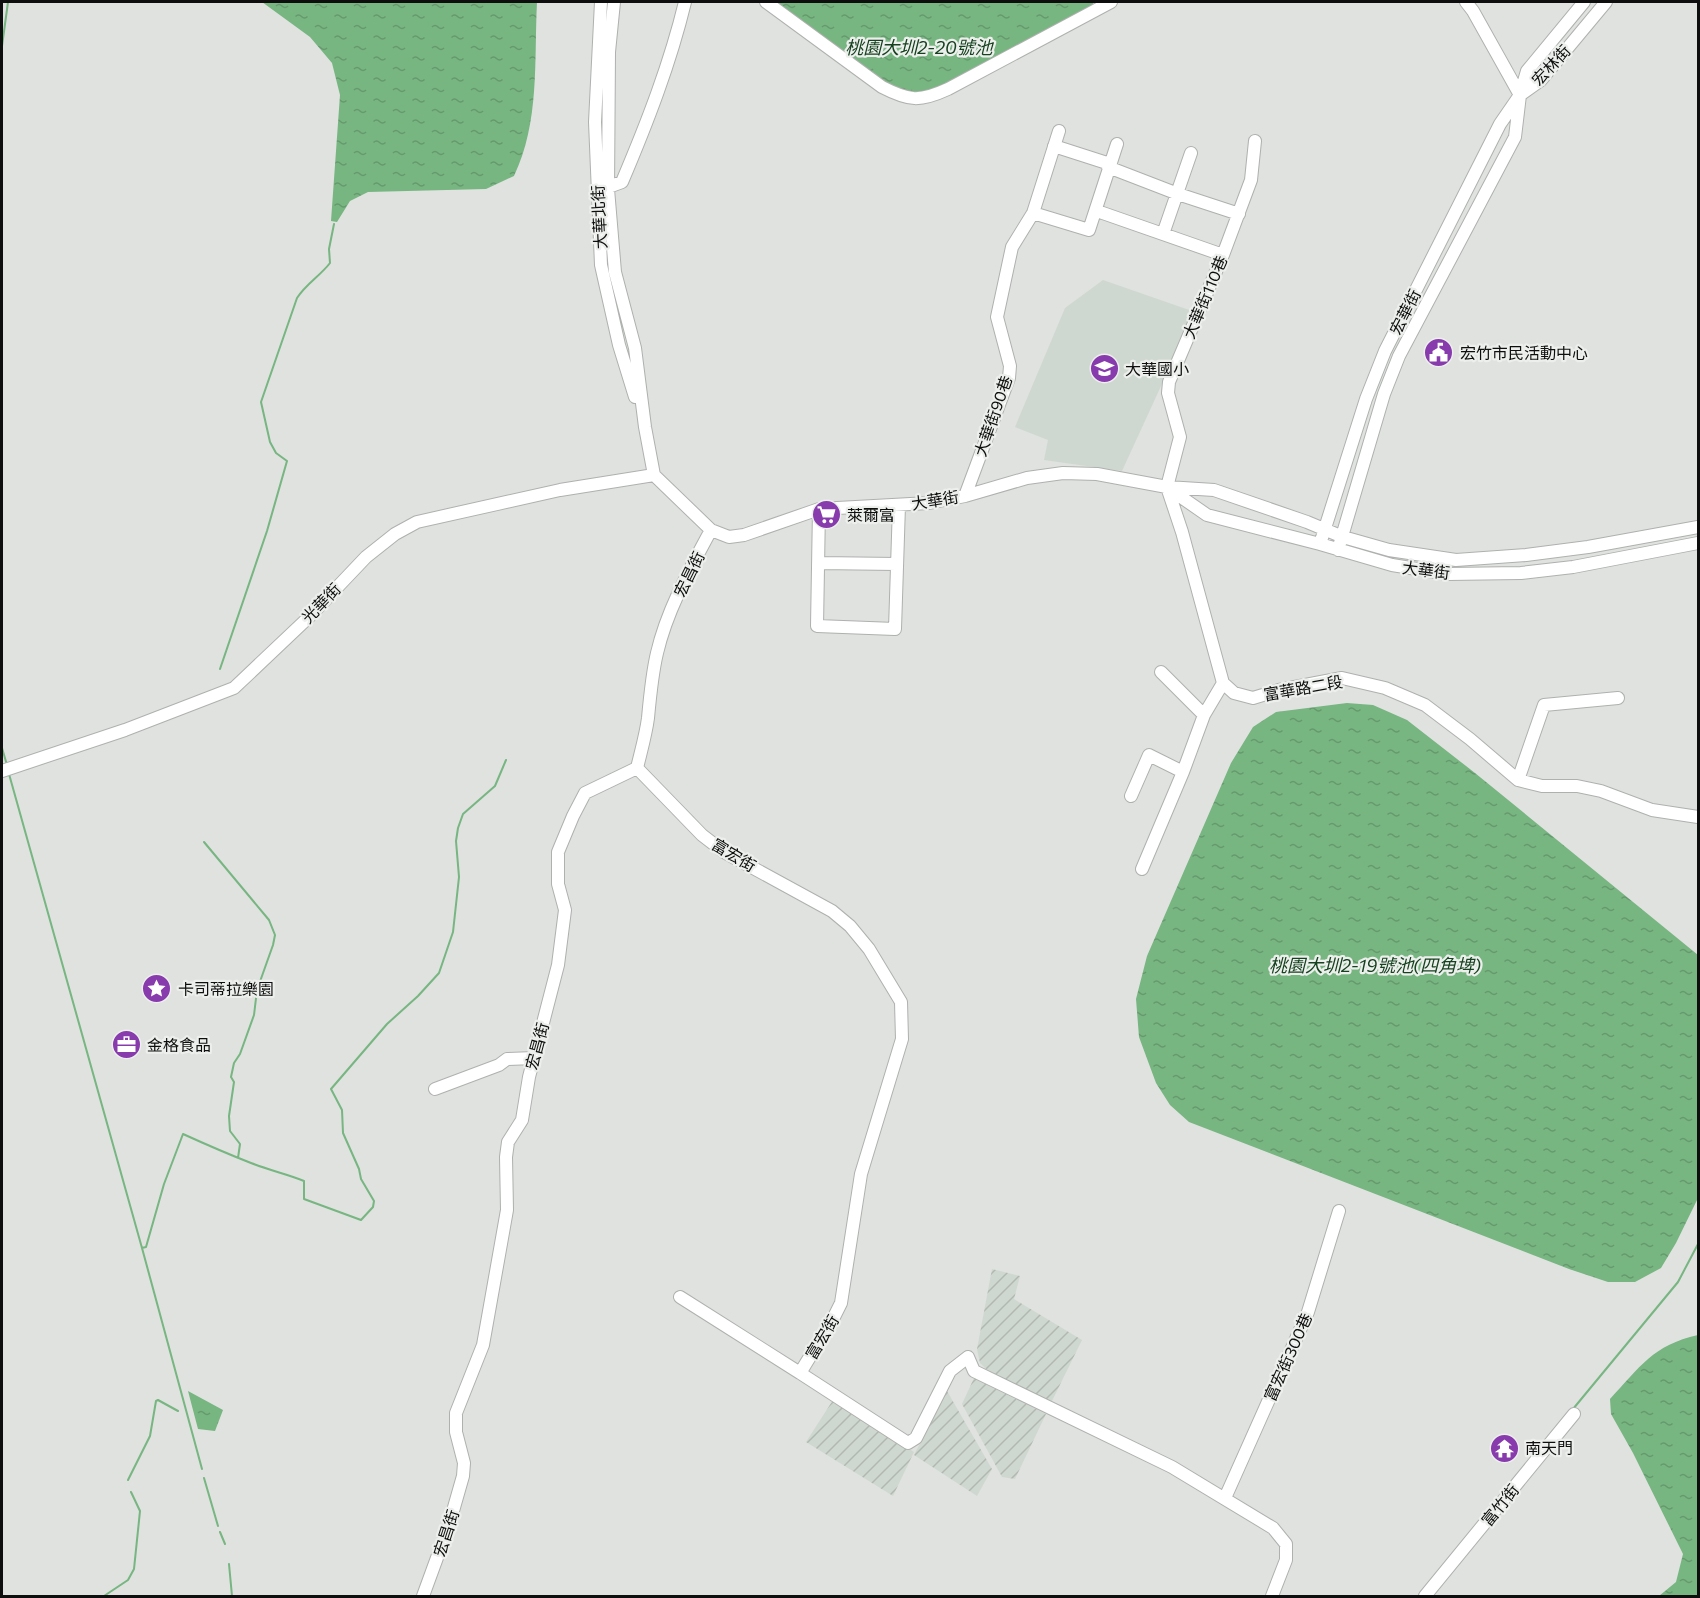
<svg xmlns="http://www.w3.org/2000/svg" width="1700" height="1598" font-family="Commissioner,'Noto Sans TC',sans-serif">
	<defs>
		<pattern id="industrial-furrows" width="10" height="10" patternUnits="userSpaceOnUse" patternTransform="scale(1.5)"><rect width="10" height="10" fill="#cfd8d0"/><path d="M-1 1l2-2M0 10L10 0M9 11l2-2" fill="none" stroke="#b1b8b1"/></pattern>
		<pattern id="water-ripples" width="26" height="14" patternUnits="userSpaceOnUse" patternTransform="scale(1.5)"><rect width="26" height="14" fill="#77b581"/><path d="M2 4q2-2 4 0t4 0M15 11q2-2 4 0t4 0" fill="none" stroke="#669a6e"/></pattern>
	</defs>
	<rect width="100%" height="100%" fill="#dfe2df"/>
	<path fill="#cfd8d0" d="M1103 280 1195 312 1122 471 1044 460 1048 440 1015 427 1065 308Z"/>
	<path fill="url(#industrial-furrows)" d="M992 1269 1020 1276 1014 1299 1082 1340 1051 1403 988 1371 980 1363 977 1349Z
		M974 1378 1046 1414 1015 1479 1002 1477 962 1404Z
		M947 1391 992 1469 977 1496 914 1455Z
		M833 1400 914 1452 893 1496 806 1442Z"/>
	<path fill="url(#water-ripples)" d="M262 2H537C534 61 540 122 514 176L486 189 368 192 350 201 337 222 331 221 340 95 332 63 310 37Z
		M773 2H1094L1091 7 947 87 912 96 893 89Z
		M1347 703 1373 705 1407 720 1475 773 1698 955V1198L1676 1243 1661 1268 1635 1282H1608L1569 1269 1189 1122 1170 1105 1156 1083 1139 1037 1136 999 1147 956 1231 763 1253 727 1276 712Z
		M1698 1335V1596H1659L1676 1582 1683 1554 1633 1453 1611 1414 1610 1399C1640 1367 1653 1345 1698 1335Z
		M188 1391 223 1410 215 1431 198 1429Z"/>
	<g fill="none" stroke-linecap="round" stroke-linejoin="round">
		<path stroke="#77b581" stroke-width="2" d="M2 46 8 2
			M220 669 267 531 287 461 276 453 270 442 261 402 297 298C306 284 320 276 330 263L329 249 334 224
			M2 748 7 765
			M9 774 142 1248 146 1247 164 1184 183 1134C205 1144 228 1154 251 1163 268 1170 287 1174 304 1181V1199L361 1220 373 1207 374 1201 361 1179 359 1169 343 1133 342 1110 331 1089 387 1024 418 996 439 973 453 932 459 877 456 841 458 828 463 814 495 786 506 760
			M204 842 269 920 275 935 273 945 257 990 254 1015 240 1054 234 1063 231 1077 234 1082 229 1116 230 1131 240 1144 238 1158
			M142 1248 202 1469
			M1573 1409 1678 1282 1698 1244
			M204 1478 218 1526
			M128 1480 150 1436 156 1401 158 1400 178 1411
			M220 1532 225 1544
			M229 1564 232 1596
			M104 1596 128 1580 134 1569 140 1511 131 1492"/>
		<defs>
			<path id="minor" d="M601 2 595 122 601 265 619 345 635 397
				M614 2 609 52 608 189 615 272 635 348 645 427 654 475
				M766 2 882 87C909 101 920 102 948 89L1111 2
				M1466 2 1473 11 1520 95
				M1054 146 1110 164
				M1108 167 1178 194 1239 214
				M603 189 622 182C647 123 670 64 685 2
				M1097 211 1223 255
				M1033 213 1089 230 1117 144
				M1163 234 1191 153
				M654 475 711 530 729 537 744 535 819 509 929 503 965 496 1027 478 1063 473 1097 474 1167 487 1214 490 1307 522 1343 537 1389 550 1456 560 1526 555 1588 547 1698 527
				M1167 487 1182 532 1223 683 1234 693 1253 698 1279 690 1342 678 1385 688 1425 705 1470 739 1518 780 1542 786H1577L1601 791 1652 810 1698 817
				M1167 487 1180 437 1168 393 1169 382 1223 255 1251 180 1255 141
				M1168 488 1207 515 1320 544 1392 565 1448 574 1521 573 1573 567 1698 543
				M965 496 1009 378 1010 366 997 317 1012 247 1033 213 1059 131
				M819 509 817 626 895 629 899 505
				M1320 544 1366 399 1385 351 1500 124 1520 95 1541 80 1606 2
				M1338 550 1384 394 1399 356 1515 137 1520 95 1527 71 1584 2
				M818 563 897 564
				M1161 672 1204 715
				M637 768 702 835 724 852 832 911 850 926 869 949 901 1002 902 1039 861 1174 841 1303 833 1319 800 1373 908 1443 916 1438 950 1371 968 1357 974 1371 1172 1467 1273 1528 1286 1544V1560L1272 1596
				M2 771 125 730 234 688 309 617 366 557 395 534 417 522 560 490 654 475
				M1518 780 1544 705 1618 698
				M1131 796 1149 755 1183 772
				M1142 869 1183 772 1204 715 1223 683
				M435 1089 499 1065 507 1059 534 1058
				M680 1297 800 1373
				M1225 1498 1308 1312 1339 1211
				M423 1596 449 1525 463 1476 464 1463 456 1432V1413L483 1345 507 1210 506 1157 508 1142 522 1120 529 1077 558 965 565 910 558 884V852L573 816 585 793 637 768C641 751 646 734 648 718 650 696 652 674 657 653 667 610 690 569 711 530
				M1425 1596 1574 1414"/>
		</defs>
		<use href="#minor" stroke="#aeb1ae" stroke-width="14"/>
		<use href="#minor" stroke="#fff" stroke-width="12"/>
	</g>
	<defs>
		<symbol id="civic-disc" viewBox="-11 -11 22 22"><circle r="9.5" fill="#883bac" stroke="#ecefec"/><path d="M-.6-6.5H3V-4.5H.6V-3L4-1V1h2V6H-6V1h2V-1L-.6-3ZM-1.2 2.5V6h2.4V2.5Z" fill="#fff"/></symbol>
		<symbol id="school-disc" viewBox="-11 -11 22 22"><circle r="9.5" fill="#883bac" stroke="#ecefec"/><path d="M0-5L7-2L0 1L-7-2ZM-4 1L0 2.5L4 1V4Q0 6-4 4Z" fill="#fff"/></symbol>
		<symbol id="supermarket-disc" viewBox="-11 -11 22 22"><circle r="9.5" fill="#883bac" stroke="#ecefec"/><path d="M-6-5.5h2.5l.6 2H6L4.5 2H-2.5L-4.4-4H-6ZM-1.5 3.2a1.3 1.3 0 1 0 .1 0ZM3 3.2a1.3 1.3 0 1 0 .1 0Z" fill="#fff"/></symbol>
		<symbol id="sight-disc" viewBox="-11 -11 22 22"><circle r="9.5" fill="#883bac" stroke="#ecefec"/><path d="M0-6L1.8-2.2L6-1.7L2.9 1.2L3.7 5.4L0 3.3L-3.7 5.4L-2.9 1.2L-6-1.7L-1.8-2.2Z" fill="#fff"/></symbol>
		<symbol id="office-disc" viewBox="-11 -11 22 22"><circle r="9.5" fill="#883bac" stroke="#ecefec"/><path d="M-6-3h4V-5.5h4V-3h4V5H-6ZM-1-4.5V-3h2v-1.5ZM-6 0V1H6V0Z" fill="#fff"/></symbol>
		<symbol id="temple-disc" viewBox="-11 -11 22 22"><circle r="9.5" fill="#883bac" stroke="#ecefec"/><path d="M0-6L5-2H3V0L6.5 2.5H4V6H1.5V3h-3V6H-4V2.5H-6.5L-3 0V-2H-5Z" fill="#fff"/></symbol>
	</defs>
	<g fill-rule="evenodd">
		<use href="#civic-disc" x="1422" y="336" width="33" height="33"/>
		<use href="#school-disc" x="1088" y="352" width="33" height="33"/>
		<use href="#supermarket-disc" x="810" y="498" width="33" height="33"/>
		<use href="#sight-disc" x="140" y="972" width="33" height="33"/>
		<use href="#office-disc" x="110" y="1028" width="33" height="33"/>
		<use href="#temple-disc" x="1488" y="1432" width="33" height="33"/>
	</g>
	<g text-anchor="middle" stroke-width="4.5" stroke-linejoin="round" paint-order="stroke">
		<g font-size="16" fill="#0d0e0d" stroke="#ecefec">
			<text transform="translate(1551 65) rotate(-47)" y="6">宏林街</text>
			<text transform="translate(599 217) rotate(-93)" y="6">大華北街</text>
			<text transform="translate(1205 297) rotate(-67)" y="6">大華街110巷</text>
			<text transform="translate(1405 312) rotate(-63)" y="6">宏華街</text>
			<text transform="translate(993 416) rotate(-71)" y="6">大華街90巷</text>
			<text transform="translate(935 500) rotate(-9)" y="6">大華街</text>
			<text transform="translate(1426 570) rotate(7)" y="6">大華街</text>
			<text transform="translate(689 574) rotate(-64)" y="6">宏昌街</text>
			<text transform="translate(321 603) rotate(-46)" y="6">光華街</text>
			<text transform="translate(1303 688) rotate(-10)" y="6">富華路二段</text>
			<text transform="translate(734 855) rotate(31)" y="6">富宏街</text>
			<text transform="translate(537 1046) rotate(-75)" y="6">宏昌街</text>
			<text transform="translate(822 1337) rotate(-59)" y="6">富宏街</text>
			<text transform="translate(1288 1357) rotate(-66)" y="6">富宏街300巷</text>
			<text transform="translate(1500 1505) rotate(-51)" y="6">富竹街</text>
			<text transform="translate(446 1533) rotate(-72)" y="6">宏昌街</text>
		</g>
		<g font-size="16" fill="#0d0e0d" stroke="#ecefec" text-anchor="start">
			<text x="1460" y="359">宏竹市民活動中心</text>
			<text x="1125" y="375">大華國小</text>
			<text x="847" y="521">萊爾富</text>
			<text x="178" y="995">卡司蒂拉樂園</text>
			<text x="147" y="1051">金格食品</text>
			<text x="1525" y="1454">南天門</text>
		</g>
		<g font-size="18" font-style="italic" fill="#14411e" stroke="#ecefec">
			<text x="919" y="54">桃園大圳2-20號池</text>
			<text x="1375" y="972">桃園大圳2-19號池(四角埤)</text>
		</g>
	</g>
	<rect width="1700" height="1598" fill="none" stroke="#0d0e0d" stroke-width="6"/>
</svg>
